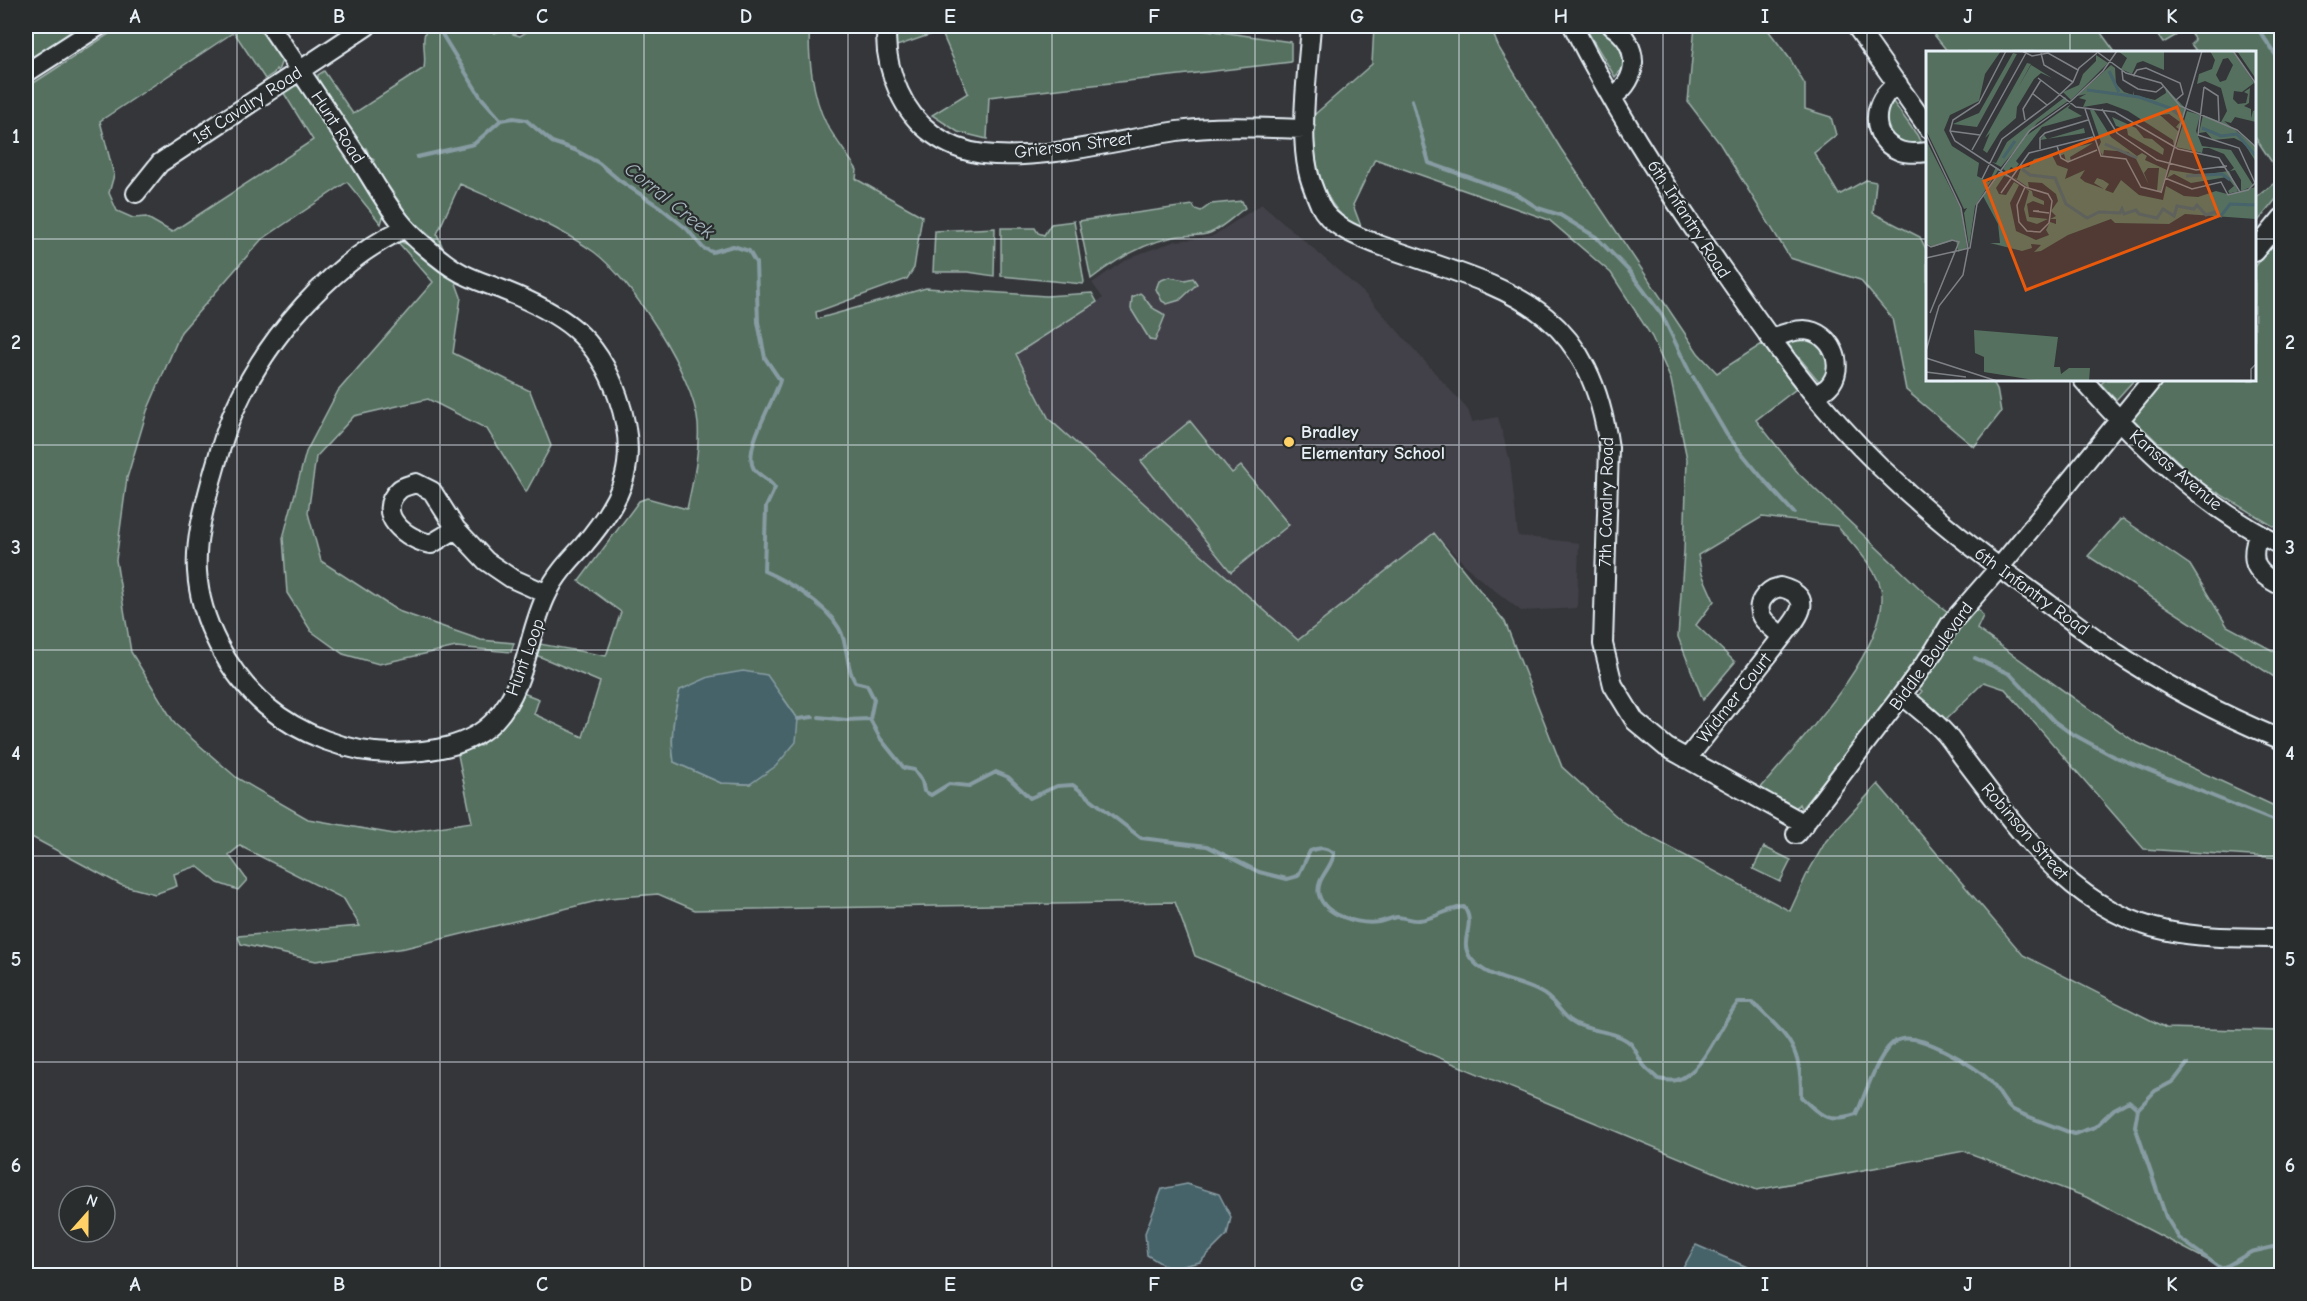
<svg xmlns="http://www.w3.org/2000/svg" width="2307" height="1301" font-family="'Comic Neue',sans-serif">
	<rect width="100%" height="100%" fill="#35363a"/>
	<filter id="ink" filterUnits="userSpaceOnUse"><feTurbulence type="fractalNoise" baseFrequency=".0167" numOctaves="2"/><feDisplacementMap in="SourceGraphic" scale="12" xChannelSelector="R" yChannelSelector="G"/><feConvolveMatrix kernelMatrix="1 2 1 2 8 2 1 2 1" color-interpolation-filters="sRGB"/></filter>
	<g filter="url(#ink)">
		<path fill="#424149" d="M1262 204 1364 293 1468 410 1472 422 1498 417 1510 461 1518 536 1579 543 1577 608 1521 611 1474 574 1434 533 1298 640 1049 420 1016 354 1103 298 1092 283 1121 263 1136 255 1176 241 1211 237Z"/>
		<path fill="#55705e" stroke="#9eb0ab" stroke-width="1.5" fill-rule="evenodd" d="M26 26H47L51 30 55 26H87L51 46V48L26 64Z
			M121 26H262L282 60 278 71 276 69 274 73 265 79 234 32 100 121 114 175 109 193 117 211 133 218 146 217 172 232 313 140 282 90C292 85 297 83 305 91L377 203 383 217 381 224 347 182 261 240 181 332 147 411 127 478 116 560 131 652 175 724 237 778 308 819 394 834 472 822 458 755 478 744 480 746 483 744 482 742 511 715 523 693 539 699 534 714 583 737 600 682 536 655 540 644 606 656 621 612 579 581 639 501 647 498 687 509C693 481 700 453 698 424 694 376 632 280 594 252 556 225 502 203 460 184L437 234 443 248 410 218 372 162 374 160 367 154 368 152 366 148H363L318 79V75L324 71 353 114 424 68C427 54 419 36 429 26H478L484 30 495 33 508 28 513 34 520 36 528 31 531 26H810C807 53 813 98 826 123 835 139 847 154 857 170L856 179 922 216 914 268 907 279 816 312 817 319 926 288 1046 296 1092 293 1097 302 1016 354 1049 419 1298 640 1434 533 1505 622 1562 767 1625 824 1790 911 1806 876 1826 841 1878 784 2023 955 2166 1028 2281 1031V1275H2236L2086 1197 1964 1151 1757 1190 1195 956 1175 902 695 910 658 894 609 898 405 948 316 961 241 944 238 936 360 926 344 899 240 846 229 855 247 880 238 890 218 883 197 866 174 874 177 886 155 894 121 885 26 834V88ZM680 690 784 699 798 719 750 784 721 783 674 762C670 737 673 715 680 690Z
			M897 26H1179L1291 42V62L989 97 987 139 958 132 932 115 968 93 941 31 894 47Z
			M1374 26H1490L1499 48 1561 149 1698 353 1717 373 1762 344 1796 389 1756 420 1799 474 1930 598 1949 613 1907 676 1801 809 1799 804 1795 809 1759 790C1796 746 1885 654 1882 595 1881 572 1851 543 1837 526L1762 517 1698 555 1702 574 1714 601 1696 625 1735 662 1703 700 1678 637 1684 551 1687 459 1671 380 1652 337 1611 273 1549 220 1375 159 1353 205 1362 229C1319 210 1312 156 1314 115L1372 64Z
			M1695 26H1765L1790 59 1805 85V109L1831 117 1836 135 1814 153 1839 195 1866 180 1876 182 1873 213 1920 237 1927 251 1928 380H1992L1997 389 2001 412 1974 447 1906 390 1892 318 1860 280 1790 258 1720 144 1688 102Z
			M1927 26H2096L2115 52H1948Z
			M2151 26H2281V176L2255 137 2254 52H2197L2191 44 2195 40 2187 29 2163 43Z
			M1596 29 1607 30 1625 46 1624 67 1615 77 1588 32Z
			M1891 99 1917 135 1920 141 1912 147 1892 138 1882 119Z
			M2281 178V193L2255 225V198Z
			M1242 201 1245 208C1234 216 1222 228 1210 233 1200 237 1185 234 1173 237 1142 244 1115 260 1091 279L1079 221 1193 205 1195 209 1201 211 1211 204Z
			M1074 221 1084 282 1083 284 1001 276V228H1035L1038 233 1044 235 1051 224Z
			M995 228 994 276 968 272H933L935 231Z
			M2281 235V531L2200 482 2134 420V412L2161 380H2254L2255 267Z
			M396 240 409 245 437 268 454 278 461 297 453 353 530 391 551 446 526 492 487 429 428 399 354 416 316 457 308 513 321 561 398 611 481 640 514 643 511 652 456 647 379 664 343 654 311 631 287 593 283 538 306 452 338 391 433 282Z
			M1169 277 1185 280 1193 278 1197 284 1180 300 1167 304 1162 301 1156 289 1159 281Z
			M1140 293C1146 297 1147 304 1153 308 1158 312 1161 311 1165 316L1155 341 1150 340 1131 309 1132 297Z
			M1807 338 1820 345 1831 364 1822 385 1788 344 1793 340Z
			M2105 380H2134L2116 400 2101 384Z
			M1190 421 1232 473 1241 466 1289 525 1231 572 1141 461Z
			M2123 519 2190 565 2227 626 2281 655V674L2274 677 2088 556 2120 520Z
			M1976 606 1983 616 1977 629 2134 741 2281 809V858L2144 849 2005 689 1984 682 1945 720 1918 696 1922 691 1917 687 1948 639Z
			M1764 847 1791 860 1780 882 1753 869Z"/>
		<path fill="#47636b" stroke="#879ca3" stroke-width="1.5" d="M743 671 767 675 798 719 796 742 776 766 750 784 721 783 674 762C670 737 673 715 680 690L709 677Z
			M1187 1184 1219 1194 1231 1217 1227 1235 1200 1262 1170 1269 1147 1255 1145 1233 1162 1189Z
			M1696 1245 1766 1275H1679Z"/>
		<g fill="none" stroke-linecap="round" stroke-linejoin="round">
			<path stroke="#879ca3" stroke-width="4" d="M2256 26 2282 64
				M440 31 480 96 501 120 514 118 526 120 552 142 575 150 599 163 619 180 661 208 687 229 703 248 712 252 733 246 749 251 756 263 758 322 765 358 780 380C774 402 742 449 754 469 759 476 769 479 775 488L766 507 764 571C789 582 824 603 839 628 849 645 845 666 855 682L867 685 874 699 870 719 880 738 904 768 914 770 922 781 924 791 931 795 949 784 969 786 996 772 1008 777 1030 798 1057 786 1073 785 1141 838 1207 846 1259 872 1287 879 1298 876 1310 851C1319 847 1325 847 1334 853 1333 868 1315 878 1319 895 1325 916 1360 925 1379 922 1385 921 1390 918 1397 917 1404 917 1412 921 1419 920 1435 919 1448 908 1464 907 1479 928 1452 943 1477 965 1494 980 1520 981 1540 992 1553 998 1559 1011 1570 1020 1587 1033 1614 1029 1630 1043 1635 1048 1638 1057 1642 1063 1646 1069 1653 1074 1658 1079 1663 1080 1672 1081 1677 1080 1705 1072 1720 1023 1738 1003H1753C1787 1036 1802 1046 1801 1097 1821 1116 1828 1124 1856 1115 1865 1097 1879 1047 1898 1040 1919 1031 1976 1066 1991 1082 1998 1090 2003 1101 2010 1108 2016 1113 2062 1129 2074 1134L2095 1127 2114 1109 2129 1101 2138 1109 2135 1126 2166 1217 2179 1238 2222 1269 2251 1252 2282 1245
				M1412 100 1429 163 1516 194 1538 208 1560 215 1596 237 1629 271 1662 315 1690 373
				M417 157 474 144 501 120
				M1693 377 1727 435 1763 479 1794 513
				M1975 658 2010 674 2054 721 2069 732 2115 757
				M819 717 846 720 869 719
				M798 719 813 717
				M2118 758 2282 824
				M2138 1109 2155 1091 2174 1081 2187 1064"/>
			<defs>
				<path id="minor" d="M270 26C299 68 327 112 356 154 372 178 385 204 404 226 414 238 442 262 456 270 470 279 488 284 503 290 561 313 597 335 618 397 640 461 625 496 583 546 570 560 555 576 547 594 527 634 527 686 495 720 469 748 429 752 392 753 348 753 299 734 266 706 228 673 200 621 197 571 195 540 204 508 212 478 218 457 224 434 233 413 266 338 331 263 405 228
					M887 26C884 48 890 72 899 92 914 126 945 149 983 154 1042 161 1118 140 1177 131 1220 125 1263 128 1305 129
					M1311 26C1308 68 1299 130 1308 171 1310 182 1316 195 1320 205 1330 227 1359 237 1379 245 1501 289 1588 298 1609 448L1603 644 1613 685 1635 721 1666 747 1805 824
					M1573 26C1616 112 1669 194 1724 272 1760 324 1797 377 1839 424 1898 490 1967 545 2038 596 2061 613 2085 631 2109 648 2163 685 2222 715 2282 740
					M1856 26 1928 128
					M26 73 99 26
					M1898 84C1871 99 1868 139 1900 151 1908 154 1919 153 1928 152
					M1612 97C1641 79 1639 44 1612 26
					M136 193 160 163 367 26
					M2254 252 2282 218
					M1771 339C1780 335 1794 330 1804 330 1831 331 1848 367 1828 387 1825 390 1820 392 1816 396
					M2083 380C2140 445 2203 507 2282 546
					M456 529 431 544C407 540 373 514 399 490 403 486 411 485 416 483L432 491 456 529 486 561 511 578 547 594
					M2258 534C2249 563 2255 573 2282 586
					M1780 587C1817 597 1798 617 1782 637 1776 631 1769 626 1764 620 1752 606 1766 590 1780 587Z
					M1902 695C1917 708 1933 719 1946 734 1952 741 1957 749 1962 756 2018 829 2072 912 2168 931 2206 939 2244 937 2282 938
					M1687 759 1782 637
					M1796 834 1902 695 1934 651 1951 623 1999 568 2152 380"/>
			</defs>
			<use href="#minor" stroke="#e8f1f8" stroke-width="22"/>
			<use href="#minor" stroke="#2a2d2e" stroke-width="18"/>
		</g>
	</g>
	<path fill="none" stroke="#e8f1f8" stroke-width="1.5" stroke-opacity="0.55" d="M237 26V1276M440 26V1276M644 26V1276M848 26V1276M1052 26V1276M1255 26V1276M1459 26V1276M1663 26V1276M1867 26V1276M2070 26V52M26 239H1928M2254 239H2282M2070 380V1276M26 445H2282M26 650H2282M26 856H2282M26 1062H2282"/>
	<circle fill="#ffd166" stroke="#2a2d2e" stroke-width="2" cx="1289" cy="442" r="6"/>
	<g text-anchor="middle" stroke-width="4.5" stroke-linejoin="round" paint-order="stroke">
		<g font-size="18" fill="#e8f1f8" stroke="#2a2d2e">
			<text transform="translate(247 105) rotate(-33)" y="6">1st Cavalry Road</text>
			<text transform="translate(338 127) rotate(57)" y="6">Hunt Road</text>
			<text transform="translate(1073 145) rotate(-7)" y="6">Grierson Street</text>
			<text transform="translate(1689 219) rotate(57)" y="6">6th Infantry Road</text>
			<text transform="translate(2176 470) rotate(40)" y="6">Kansas Avenue</text>
			<text transform="translate(1606 502) rotate(-89)" y="6">7th Cavalry Road</text>
			<text transform="translate(2032 591) rotate(36)" y="6">6th Infantry Road</text>
			<text transform="translate(1931 656) rotate(-54)" y="6">Biddle Boulevard</text>
			<text transform="translate(525 657) rotate(-70)" y="6">Hunt Loop</text>
			<text transform="translate(1734 698) rotate(-52)" y="6">Widmer Court</text>
			<text transform="translate(2025 831) rotate(49)" y="6">Robinson Street</text>
		</g>
		<g font-size="18" font-weight="bold" fill="#e8f1f8" stroke="#2a2d2e" text-anchor="start">
			<text x="1301" y="438">Bradley<tspan x="1301" dy="21">Elementary School</tspan></text>
		</g>
		<g font-size="20" font-style="italic" fill="#a8b8c0" stroke="#2a2d2e">
			<text transform="translate(670 200) rotate(39)" y="7">Corral Creek</text>
		</g>
	</g>
	<g transform="translate(1926 51)">
		<rect width="330" height="330" fill="#35363a"/>
		<path d="M0 0H75L59 23 53 50 24 64 18 79 26 95 53 112 51 125 63 131 70 116 73 118 49 155 43 196 38 162 41 157 38 158 0 79ZM192 0H238V19L217 10 211 12 206 23 195 18 201 7ZM284 0H307L328 32 316 41 308 40 307 48 312 53 320 52 322 43 318 41 324 37 323 52 318 55 325 58V67L327 60 330 59V71L309 66 305 72 298 70 330 96V111L318 92 308 87 287 89 280 81 273 82 277 64 295 71 301 60 295 37 279 30 271 33 273 23 286 18 289 9ZM302 7 307 14 300 29 294 31 290 24 297 8ZM311 0H330V28ZM87 2 91 3 51 76 27 73 53 62ZM170 4 182 12 145 49 137 41 153 34 157 23 170 10ZM101 12 105 13 92 37 105 14 126 27 115 22 108 28 91 56 90 67 74 81 61 102 57 99 64 82 59 87ZM185 14 189 17 190 33 198 41 207 44 208 40V44L229 49 240 42 239 36 260 58 253 78 250 76 254 71 243 63 234 64 253 81 248 95 247 89 202 60 181 52 157 56 160 49 153 47 160 43 151 45ZM139 46 142 50 111 72 75 116 66 111 70 112 81 91ZM145 53 142 57 156 65 116 76 90 110 93 113 89 118 85 116 82 121 85 124 77 118 100 85ZM164 59H168L185 86 211 105 216 102 221 105 219 109 241 119 235 140H231L233 117H222L218 122 223 134 210 108 202 101 178 99 177 105 172 97 175 91ZM261 60 274 64 270 80 276 95 305 99 327 134 325 136 315 140V129L309 119 304 120 308 117 298 103 283 97H277L276 102 250 96ZM186 66 210 77 218 87 226 88 238 98 237 104 202 84 201 78 190 75ZM158 77 159 82 114 89 118 84 121 88ZM0 89 35 158 41 197 32 201 30 189 7 196 0 192ZM167 92 144 106 145 110H140L138 103 134 105 133 100ZM126 104 131 114 142 118 139 128 159 119 154 127 159 131 178 138 168 132 171 127 177 129 183 133 179 139 187 142 195 129 213 144 237 149 240 135 258 145 272 146 290 140 301 143 330 136V168L259 163 243 173 189 172 185 168 142 184 115 200 108 201 115 194 105 193 106 197 96 200 64 192H74L72 173 57 145 75 120 83 126 78 125 70 137 73 143 80 144 88 131 93 134 84 152 90 180 110 189 123 184 120 179 124 171 130 173V168H124L130 165 125 160 132 150 130 143 116 132 102 131 103 137 87 126 91 128 95 117 103 116 108 108ZM244 119 275 124 303 120 312 140 304 143 302 140 308 135 301 126 265 132 248 123 241 127ZM99 137 106 140 107 145 118 150V154L107 150 101 153 103 166 122 168 111 173 101 170 98 158 103 140ZM48 279 132 286 128 316H134L135 323 143 317H164L163 330H115L58 321V306L49 302Z" fill="#55705e" fill-rule="evenodd"/>
		<path fill="none" stroke="#47636b" stroke-width="3" d="M183 20 193 41M161 39 213 46 244 57 256 66M276 77 295 85 311 83 330 105M179 93 211 107M77 107 89 90M96 118 104 124 129 127 140 153 161 167 173 161 194 162 196 158 198 163 210 159 213 163 231 167 237 158 248 165 251 155 268 158 271 154 280 164 289 161 295 165 304 153 330 154M260 125 296 123 304 129"/>
		<path fill="none" stroke="#7d8186" stroke-width="1.5" d="M80 0 53 52 27 69 24 80 29 90 99 136 122 143 126 150 123 172 114 181 101 180 93 171 91 154 99 136M96 0 106 5 122 2 152 19M170 0 200 22 235 32 254 55 311 79 330 96M307 0 330 33M115 2 118 14 147 31M196 20 197 29 212 38 230 41 238 35M207 25 211 19 220 17 254 32 257 43 250 49M112 27 150 56 189 61 252 98 293 107 314 141M278 36 292 45 293 70M106 42 121 54M159 58 175 105 200 108 215 136 235 141M176 58 191 82 231 109 270 119 301 115M99 69 97 58 115 29M24 80 54 84M0 83 35 157 42 198 37 224 13 255 0 300M131 95 135 107 142 111 171 99M114 98V87L119 82 162 69M46 99 100 2M239 127 266 138 295 131 302 144 322 139 329 132 313 97 272 84 278 36M56 128 76 88 128 49 147 31 153 17 171 2M75 142 103 102 167 86M235 142 276 0M113 160H107L123 162M0 193 5 196 26 189 33 191 4 262M0 207 44 197 51 153 103 80 145 50 177 20 191 0M0 307 71 330M0 321 40 326M325 330V318L330 313"/>
		<path fill="#e8590c" fill-opacity="0.15" stroke="#e8590c" stroke-width="3" d="M251 56 293 165 100 239 58 130Z"/>
		<rect width="330" height="330" fill="none" stroke="#e8f1f8" stroke-width="3"/>
	</g>
	<rect width="2307" height="1301" fill="none" stroke="#2a2d2e" stroke-width="66"/>
	<g transform="translate(87 1214) rotate(21)"><circle r="28" fill="#2a2d2e" stroke="#767b7f" stroke-width="1.5"/>
	<path d="M0-4.5L10 22L0 15L-10 22Z" fill="#ffd166"/>
	<text y="-9" font-size="16" font-weight="bold" text-anchor="middle" fill="#e8f1f8">N</text>
	</g>
	<rect x="33" y="33" width="2241" height="1235" fill="none" stroke="#e8f1f8" stroke-width="2"/>
	<g font-size="20" text-anchor="middle" font-weight="bold" fill="#e8f1f8">
		<text x="135" y="23">A</text>
		<text x="339" y="23">B</text>
		<text x="542" y="23">C</text>
		<text x="746" y="23">D</text>
		<text x="950" y="23">E</text>
		<text x="1154" y="23">F</text>
		<text x="1357" y="23">G</text>
		<text x="1561" y="23">H</text>
		<text x="1765" y="23">I</text>
		<text x="1968" y="23">J</text>
		<text x="2172" y="23">K</text>
		<text x="16" y="143">1</text>
		<text x="2290" y="143">1</text>
		<text x="16" y="349">2</text>
		<text x="2290" y="349">2</text>
		<text x="16" y="554">3</text>
		<text x="2290" y="554">3</text>
		<text x="16" y="760">4</text>
		<text x="2290" y="760">4</text>
		<text x="16" y="966">5</text>
		<text x="2290" y="966">5</text>
		<text x="16" y="1172">6</text>
		<text x="2290" y="1172">6</text>
		<text x="135" y="1291">A</text>
		<text x="339" y="1291">B</text>
		<text x="542" y="1291">C</text>
		<text x="746" y="1291">D</text>
		<text x="950" y="1291">E</text>
		<text x="1154" y="1291">F</text>
		<text x="1357" y="1291">G</text>
		<text x="1561" y="1291">H</text>
		<text x="1765" y="1291">I</text>
		<text x="1968" y="1291">J</text>
		<text x="2172" y="1291">K</text>
	</g>
</svg>
